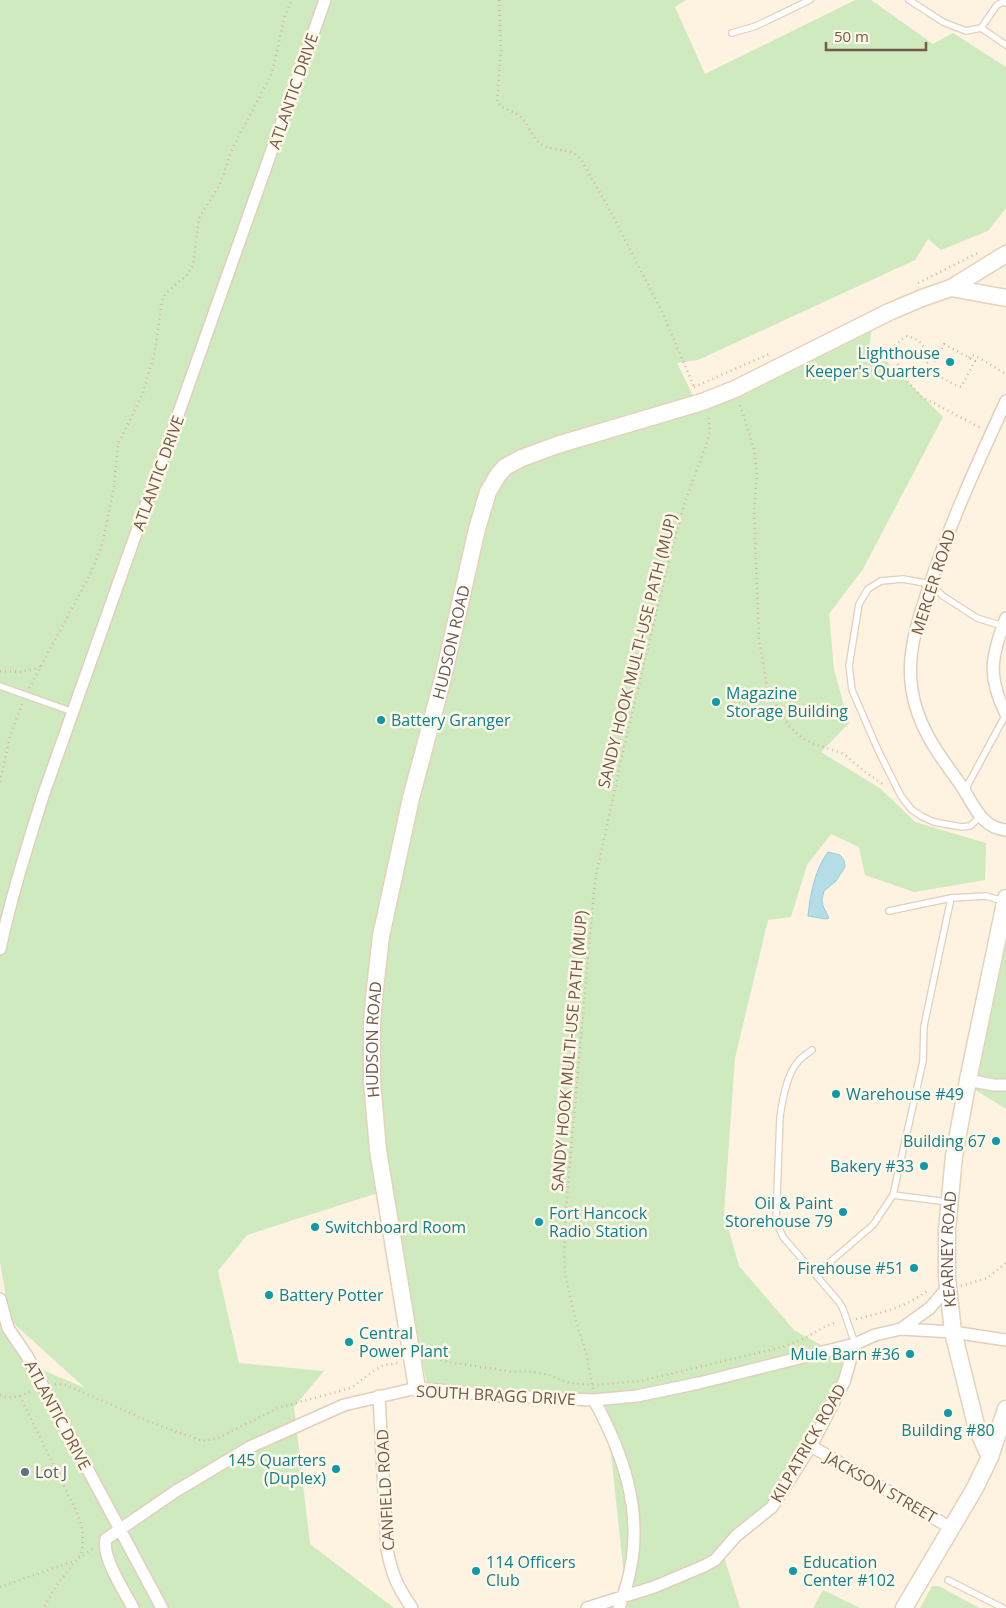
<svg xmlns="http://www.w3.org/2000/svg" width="1006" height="1608" font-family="'Open Sans',sans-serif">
	<rect width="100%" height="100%" fill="#fdf3e0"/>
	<path fill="#ceeabe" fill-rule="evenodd" d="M0 0H686L675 7 705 74 855 0H871L933 44 953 33 1006 67V208L988 231 941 250 928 239 915 260 698 360 677 363 700 410 872 327 869 349 885 360 943 417 863 569 829 614 834 670 849 723 821 752 881 789 915 822 986 843 985 880 914 892 865 875 859 847 831 834 807 865 791 917 768 920 735 1058 724 1213 739 1266 794 1330 848 1360 782 1494 722 1550 740 1608H609L627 1603 606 1407 429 1391 381 1192 247 1235 218 1271 239 1363 324 1371 294 1407 310 1544 394 1608H0V1320L10 1319 0 1262ZM11 1321 85 1388 38 1368Z
		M1006 933V1109L972 1088Z
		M932 1586H939L979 1608H920Z
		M823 1590 860 1608H813Z"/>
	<path fill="#b4dde7" stroke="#9accd9" d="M828 852 840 855 844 860 845 867 836 881 824 891 822 899 823 906 829 918 826 919 808 916C810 895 815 869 828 852Z"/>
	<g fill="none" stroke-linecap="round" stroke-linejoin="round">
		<defs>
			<path id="lane" d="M909 0 943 22 966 31 981 28 1006 45
				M981 28 997 5 1003 2 1006 3
				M732 33 756 26 810 0
				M0 686 73 712
				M965 790 1006 714
				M980 817 970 826 962 827 934 822 921 816 911 809 901 796 878 750 852 690 849 666 859 604 868 589 881 581 903 579 930 584 943 596 977 618 1003 626
				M889 911 951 898
				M812 1050C807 1054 801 1057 797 1063 787 1075 782 1102 780 1117L776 1221 783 1237 839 1302 843 1309 855 1344
				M893 1195 948 1202
				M816 1274 873 1225 893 1195 923 1061 924 1026 951 898 986 896 1003 901
				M948 1580 1003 1608"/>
			<path id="street" d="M1006 401C978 462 950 523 929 587 918 620 906 655 912 690 917 725 938 754 958 781 972 799 979 828 1006 830
				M1006 618C991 656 987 677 1006 714
				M0 949C11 897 27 847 43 796L325 0
				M968 1080 993 1085H1006
				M0 1299 8 1328 27 1356 162 1608
				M901 1329 930 1308 948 1287
				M379 1396 387 1549C392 1575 397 1586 412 1608
				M594 1400C623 1453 643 1510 630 1571 628 1583 623 1596 619 1608
				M811 1446 951 1528
				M133 1608C125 1592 101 1557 106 1539L176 1491 250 1447 344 1405 417 1388 502 1396 594 1400 637 1396 699 1383 855 1344 875 1335 901 1329 953 1332 1006 1340
				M587 1608 654 1587 704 1566 715 1560 736 1536 772 1507 811 1446 844 1382 855 1344"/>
			<g id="secondary">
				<path d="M951 288 1006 254"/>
				<path id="s1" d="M417 1388 378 1150 372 1081V1022L375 989 381 936 411 798 443 678 477 529 488 492 498 475 505 467 522 458 557 445 702 402 735 389 889 312 922 298 951 288 1006 298"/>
				<path id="s2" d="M990 1457 977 1429 953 1332 947 1277V1230L954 1156 968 1080 1006 898"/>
				<path d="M904 1608 975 1488 990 1457 1006 1409"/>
			</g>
		</defs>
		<use href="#lane" stroke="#e1cfbc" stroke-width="8"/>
		<use href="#street" stroke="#e1cfbc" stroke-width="14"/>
		<use href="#secondary" stroke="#e6d1ba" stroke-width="19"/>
		<path stroke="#d8b59a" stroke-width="2.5" stroke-dasharray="1 4" stroke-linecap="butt" d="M499 0 501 51 497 102C503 110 512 110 520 116 529 124 532 140 544 146 559 153 570 146 582 161L613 216 662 312 695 389
			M918 283 978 253
			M944 344 975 361 961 387 955 385 930 371Z
			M969 358 972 355 976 356 1006 374
			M935 360 923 352 924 348C920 340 915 338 906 336L895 345V359L908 382 922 397 981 428
			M927 363 932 358
			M694 387 769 354
			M0 671 21 672 41 667
			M29 688 91 573 103 541 114 487 118 444 143 393 155 351 162 301 166 293 187 275 193 265 199 218 220 184 233 147 272 73 285 15 292 0
			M768 692 789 726 801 737 812 743 844 754 864 771 884 785
			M734 703 754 699 768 692 759 638 754 509 757 475 754 448 739 402
			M0 782 10 736 22 704
			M961 1286 987 1278 1006 1263
			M856 1319C882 1313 906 1307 927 1291
			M426 1359 435 1358 449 1362 514 1372 527 1371 549 1375 569 1383 593 1385 640 1381 783 1347 805 1338 826 1326 837 1322
			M55 1384 66 1385 160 1426 203 1441 218 1438 278 1408 351 1388 375 1370 384 1365 398 1363
			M593 1389 586 1352 575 1318 565 1275 564 1252 567 1196 595 880 626 739 670 556 685 502 707 442 710 430 708 414
			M0 1395C11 1400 22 1395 33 1391
			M20 1396 78 1515C83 1527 84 1542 81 1554L54 1589 44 1608
			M79 1558 95 1547
			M0 1587 74 1561"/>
		<use href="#lane" stroke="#fff" stroke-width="5.5"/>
		<use href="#street" stroke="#fff" stroke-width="11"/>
		<use href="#secondary" stroke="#fff" stroke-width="16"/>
	</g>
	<g fill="#0f9aa8" stroke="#fff7e7" stroke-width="2">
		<circle cx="950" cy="362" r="5"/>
		<circle cx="716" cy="702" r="5"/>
		<circle cx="381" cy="720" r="5"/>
		<circle cx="836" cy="1094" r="5"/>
		<circle cx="996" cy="1141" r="5"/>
		<circle cx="924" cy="1166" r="5"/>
		<circle cx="843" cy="1212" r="5"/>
		<circle cx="539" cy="1222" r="5"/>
		<circle cx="315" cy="1227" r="5"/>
		<circle cx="914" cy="1268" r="5"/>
		<circle cx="269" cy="1295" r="5"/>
		<circle cx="349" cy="1342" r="5"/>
		<circle cx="910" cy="1354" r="5"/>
		<circle cx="948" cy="1413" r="5"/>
		<circle cx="336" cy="1469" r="5"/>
		<circle cx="476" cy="1571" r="5"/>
		<circle cx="793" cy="1571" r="5"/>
	</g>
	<circle fill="#5c6f8a" stroke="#fff7e7" stroke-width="2" cx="25" cy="1472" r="5"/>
	<g text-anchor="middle" stroke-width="5" stroke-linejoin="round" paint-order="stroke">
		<g font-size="16" fill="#745947" stroke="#fff7e7">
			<text transform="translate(293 91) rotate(-71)" y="6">ATLANTIC DRIVE</text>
			<text transform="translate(158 473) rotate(-70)" y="6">ATLANTIC DRIVE</text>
			<text transform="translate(933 582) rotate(-72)" y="6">MERCER ROAD</text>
			<text dy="6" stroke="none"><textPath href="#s1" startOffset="758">HUDSON ROAD</textPath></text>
			<text transform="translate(637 651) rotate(-76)" y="6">SANDY HOOK MULTI-USE PATH (MUP)</text>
			<text dy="6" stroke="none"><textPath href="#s1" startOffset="352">HUDSON ROAD</textPath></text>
			<text transform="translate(569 1051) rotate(-85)" y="6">SANDY HOOK MULTI-USE PATH (MUP)</text>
			<text dy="6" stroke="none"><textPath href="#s2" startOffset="214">KEARNEY ROAD</textPath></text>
			<text transform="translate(496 1395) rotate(3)" y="6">SOUTH BRAGG DRIVE</text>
			<text transform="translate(58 1415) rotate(62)" y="6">ATLANTIC DRIVE</text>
			<text transform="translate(808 1443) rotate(-60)" y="6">KILPATRICK ROAD</text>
			<text transform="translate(881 1487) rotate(30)" y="6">JACKSON STREET</text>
			<text transform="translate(385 1490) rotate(-93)" y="6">CANFIELD ROAD</text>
		</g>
		<g font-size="16" fill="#0d838f" stroke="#fff7e7" text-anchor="start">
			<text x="940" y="359" text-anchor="end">Lighthouse<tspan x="940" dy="18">Keeper's Quarters</tspan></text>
			<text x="726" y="699">Magazine<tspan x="726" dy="18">Storage Building</tspan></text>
			<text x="391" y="726">Battery Granger</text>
			<text x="846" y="1100">Warehouse #49</text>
			<text x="986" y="1147" text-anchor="end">Building 67</text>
			<text x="914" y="1172" text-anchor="end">Bakery #33</text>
			<text x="833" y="1209" text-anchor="end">Oil &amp; Paint<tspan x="833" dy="18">Storehouse 79</tspan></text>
			<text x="549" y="1219">Fort Hancock<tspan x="549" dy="18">Radio Station</tspan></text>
			<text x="325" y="1233">Switchboard Room</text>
			<text x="904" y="1274" text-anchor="end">Firehouse #51</text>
			<text x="279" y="1301">Battery Potter</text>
			<text x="359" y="1339">Central<tspan x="359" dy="18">Power Plant</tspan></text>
			<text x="900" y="1360" text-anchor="end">Mule Barn #36</text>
			<text x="948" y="1436" text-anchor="middle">Building #80</text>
			<text x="326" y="1466" text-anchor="end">145 Quarters<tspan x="326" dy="18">(Duplex)</tspan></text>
			<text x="486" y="1568">114 Officers<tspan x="486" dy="18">Club</tspan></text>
			<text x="803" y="1568">Education<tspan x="803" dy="18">Center #102</tspan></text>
		</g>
		<g font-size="16" fill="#4e5e75" stroke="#fff7e7" text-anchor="start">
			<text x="35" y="1478">Lot J</text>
		</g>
	</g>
	<path d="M826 42v8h100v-8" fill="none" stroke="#745947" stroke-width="2.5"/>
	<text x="834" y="42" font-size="15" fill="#745947" stroke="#fff7e7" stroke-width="4" paint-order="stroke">50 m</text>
</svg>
